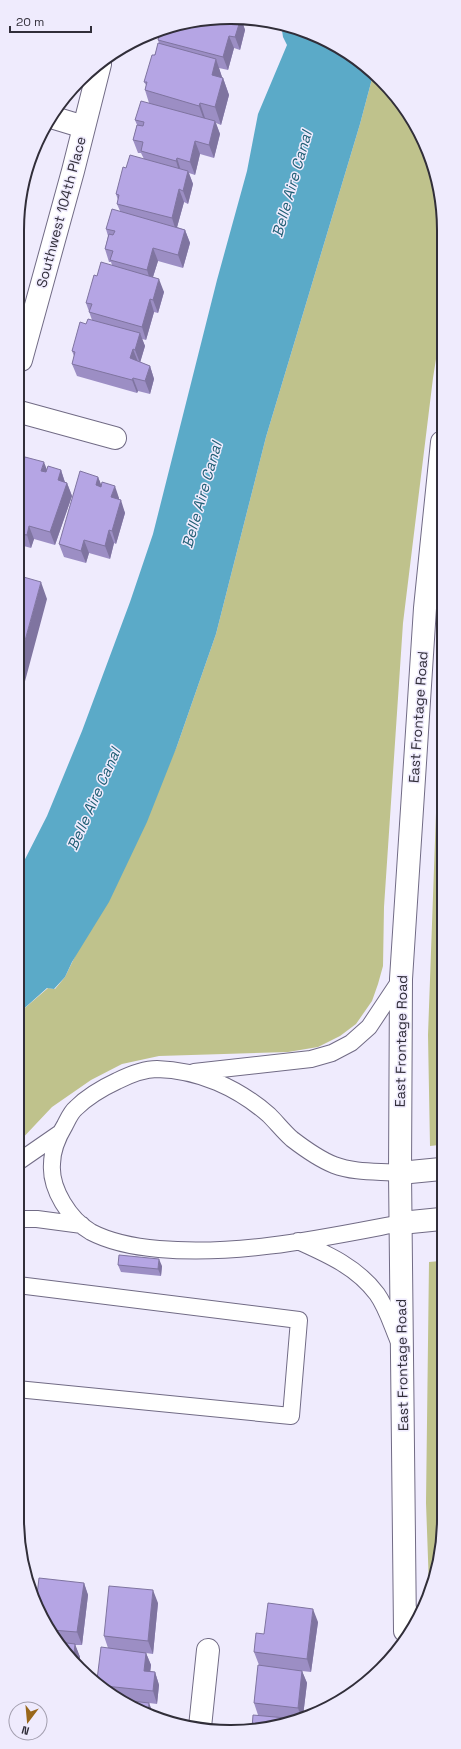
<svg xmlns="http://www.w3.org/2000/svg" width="461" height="1749" font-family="'Space Grotesk',sans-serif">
	<rect width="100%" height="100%" fill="#efebfd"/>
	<path fill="#bfc28c" d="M373 75 391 90 422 136 442 203V321L433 378 403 623 384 907 383 966 378 984 372 1001 356 1024 340 1036 318 1047 288 1052 159 1056 122 1064 91 1080 52 1107 18 1143 19 1013 48 988 55 989 65 977 177 746 216 634 266 437 360 124Z
		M441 728V1137L438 1138 439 1145 430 1146 428 1035 437 785Z
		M440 1261V1560L429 1586 426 1503 429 1262Z"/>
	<path fill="#5baac8" d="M281 24 337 45 373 75 360 124 266 437 216 634 177 746 147 822 109 902 72 962 65 977 54 989 47 988 19 1013V871L47 816 82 731 130 602 153 534 217 280 247 171 258 114 287 45 283 37Z"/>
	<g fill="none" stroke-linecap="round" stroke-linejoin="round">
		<defs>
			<path id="lane" d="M194 1072 311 1059 332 1053 351 1043 369 1027 401 979
				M18 1162 60 1133
				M400 1173C378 1171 355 1173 334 1165 319 1159 305 1149 292 1139 284 1132 277 1123 269 1115 238 1088 199 1070 157 1069 144 1069 129 1075 117 1081 102 1088 88 1096 76 1108 71 1112 68 1119 65 1125 59 1135 52 1151 52 1164 50 1189 70 1220 91 1232 112 1243 136 1247 159 1249 240 1256 322 1238 401 1223
				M18 1219H37L82 1225
				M298 1241C327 1254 357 1267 377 1294 387 1308 392 1326 399 1342
				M17 1389 291 1416 299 1320 18 1285"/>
			<path id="street" d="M51 117 84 127
				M21 360 73 171 100 64
				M20 412 115 438
				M200 1727 208 1650"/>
			<path id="secondary" d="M400 1173 441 1169
				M401 1223 441 1219"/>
			<path id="primary" d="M405 1631 400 1173 401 979 425 608 442 442"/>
			<path id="highway" d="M406 1612 409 1635"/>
		</defs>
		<use href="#lane" stroke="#716b85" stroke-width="18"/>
		<use href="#street" stroke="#716b85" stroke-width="24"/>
		<use href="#secondary" stroke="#716b85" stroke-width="24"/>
		<use href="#primary" stroke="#716b85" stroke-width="24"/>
		<use href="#highway" stroke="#716b85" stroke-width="24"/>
		<use href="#lane" stroke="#fff" stroke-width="16"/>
		<use href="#street" stroke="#fff" stroke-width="22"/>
		<use href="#secondary" stroke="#fff" stroke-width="22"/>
		<use href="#primary" stroke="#fff" stroke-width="22"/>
		<use href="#highway" stroke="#fff" stroke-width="22"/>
	</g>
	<path fill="#9c8ec4" d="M189 21H242L245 30 240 50 234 48 228 70 219 68 222 77 223 78 229 95 221 125 216 123 220 134 214 158 200 154 195 175 189 173 193 184 188 204 184 202 177 227 185 230 190 243 183 268 158 261 153 277 164 292 158 313 154 312 146 340 142 339 145 346 140 362 150 366 154 379 150 394 138 391 137 393 77 376 72 364 74 356 72 351 86 324 92 320 86 303 97 276 112 265 111 262H109L105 249 108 236 106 229 120 211 117 204 118 200 116 194 126 168 144 159 141 153H138L133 140 137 125 135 120 149 103 145 90 146 85 144 82 159 43 158 40Z
		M47 470H61L65 482 67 483 72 496 55 545 34 539 31 548 20 545V474Z
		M98 477 101 485 119 498V499L125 513 116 544 114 543 110 559 89 553 86 563 64 557 59 544Z
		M118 1265 162 1266 161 1276 121 1272Z
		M84 1583 88 1595 82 1645H75L80 1657 79 1666 70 1659 36 1604Z
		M158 1603 153 1654 146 1653 151 1665 150 1671 155 1672 159 1685 157 1704 149 1703 136 1710 97 1680 108 1648 104 1636Z
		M318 1622 311 1672 302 1671 307 1683 303 1716 286 1725 258 1715 254 1703 259 1665 254 1652 264 1634Z"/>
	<path fill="#7f74a0" d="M240 21H242L245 30 240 50 235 37Z
		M229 36 234 48 228 70 223 57Z
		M216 59 222 77 218 92 212 75Z
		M223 78 229 95 221 125 215 107Z
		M200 103 206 121 205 123 199 106Z
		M215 121 220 134 214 158 209 145Z
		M195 141 200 154 195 175 190 162Z
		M177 158 181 171 180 174 176 161Z
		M188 171 193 184 188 204 183 191Z
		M179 189 184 202 176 231 172 218Z
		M185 230 190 243 183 268 178 255Z
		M153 248 158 261 151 283 147 270Z
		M159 279 164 292 158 313 153 300Z
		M150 299 154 312 146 340 142 327Z
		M140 333 145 346 140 363 135 350Z
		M133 349 138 362 130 358Z
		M150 366 154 379 150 394 145 381Z
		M133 378 138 391 137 393 132 380Z
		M44 462 49 475 41 471Z
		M61 470 65 483 58 480Z
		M98 477 103 489 96 485Z
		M67 483 72 496 55 545 50 532Z
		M115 486 119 498 116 510 111 497Z
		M121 500 125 513 116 544 112 531Z
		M29 526 34 539 31 548 27 535Z
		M109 530 114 543 110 559 105 546Z
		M84 540 89 553 86 563 81 551Z
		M41 582 47 599 20 700V659Z
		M159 1259 162 1266 161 1276 158 1269Z
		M84 1583 88 1595 82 1645 77 1632Z
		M153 1590 158 1603 153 1654 148 1641Z
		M313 1609 318 1622 311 1672 307 1659Z
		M75 1644 80 1657 79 1666 73 1662Z
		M146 1653 151 1665 149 1684 144 1671Z
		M302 1671 307 1683 303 1716 301 1717 298 1708Z
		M155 1672 159 1685 157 1704 153 1691Z
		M149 1703 154 1715 148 1713Z"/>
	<path fill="#b5a5e4" stroke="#7f74a0" d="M189 21H240L235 37 229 36 223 57 158 40 160 33Z
		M158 43 216 59 212 75 223 78 215 107 200 103 199 106 145 90 147 82H144L152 55H155Z
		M141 101 215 121 209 145 195 141 190 162 177 158 176 161 141 151 143 142 133 140 137 125 143 126 144 122 135 120Z
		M130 155 188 171 183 191 179 189 172 218 117 204 119 195 116 194 123 167 126 168Z
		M112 209 185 230 178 255 153 248 147 270 110 260 113 251 105 249 109 234 113 235 115 231 106 229Z
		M101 262 159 279 153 300 150 299 142 327 89 312 92 304 86 303 94 275 97 276Z
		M88 319 140 333 135 350 133 349 130 358 150 366 145 381 133 378 132 380 72 364 75 352 72 351 80 322 86 324Z
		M25 457 44 462 41 471 46 472 48 466 61 470 58 480 67 483 50 532 29 526 27 535 20 534V474Z
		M80 471 98 477 96 485 101 487 102 482 115 486 111 497 121 500 112 531 109 530 105 546 84 540 81 551 59 544Z
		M20 576 41 582 20 659Z
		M119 1255 159 1259 158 1269 118 1265Z
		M39 1578 84 1583 77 1632 52 1630 36 1604Z
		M109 1586 153 1590 148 1641 104 1636Z
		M268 1603 313 1609 307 1659 254 1652 256 1633 264 1634Z
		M59 1642 75 1644 73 1662 70 1659Z
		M101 1647 146 1653 144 1671 155 1672 153 1691 105 1686 97 1680Z
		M258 1665 302 1671 298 1708 254 1703Z
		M123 1700 149 1703 148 1713 136 1710Z
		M253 1715 297 1719 286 1725 252 1728Z"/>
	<g text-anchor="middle" stroke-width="3" stroke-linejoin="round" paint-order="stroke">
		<g font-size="14" fill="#312e39" stroke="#efebfd">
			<text transform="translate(61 212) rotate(-75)" y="5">Southwest 104th Place</text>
			<text transform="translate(418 717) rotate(-86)" y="5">East Frontage Road</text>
			<text transform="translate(401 1041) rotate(-89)" y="5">East Frontage Road</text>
			<text transform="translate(402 1365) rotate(-91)" y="5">East Frontage Road</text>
		</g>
		<g font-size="15" font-style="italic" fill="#205f75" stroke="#efebfd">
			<text transform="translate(292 184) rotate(-74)" y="5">Belle Aire Canal</text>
			<text transform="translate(202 495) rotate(-74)" y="5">Belle Aire Canal</text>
			<text transform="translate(94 799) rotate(-66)" y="5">Belle Aire Canal</text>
		</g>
	</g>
	<path d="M0 0H461V1749H0ZM230 24H231A206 206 0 0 1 437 230V1519A206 206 0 0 1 231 1725H230A206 206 0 0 1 24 1519V230A206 206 0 0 1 230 24Z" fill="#efebfd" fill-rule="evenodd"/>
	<path fill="none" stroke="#312e39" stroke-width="2" d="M230 24H231A206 206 0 0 1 437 230V1519A206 206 0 0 1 231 1725H230A206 206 0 0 1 24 1519V230A206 206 0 0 1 230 24Z"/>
	<g transform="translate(28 1721) rotate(196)"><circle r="19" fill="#efebfd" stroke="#a39faf"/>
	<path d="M0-3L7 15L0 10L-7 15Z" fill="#99671b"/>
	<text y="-6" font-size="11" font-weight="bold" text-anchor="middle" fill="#312e39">N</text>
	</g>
	<path d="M10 26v6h81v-6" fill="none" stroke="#312e39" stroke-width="2"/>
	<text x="16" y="26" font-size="12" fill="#312e39" stroke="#efebfd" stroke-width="3" paint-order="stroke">20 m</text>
</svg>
